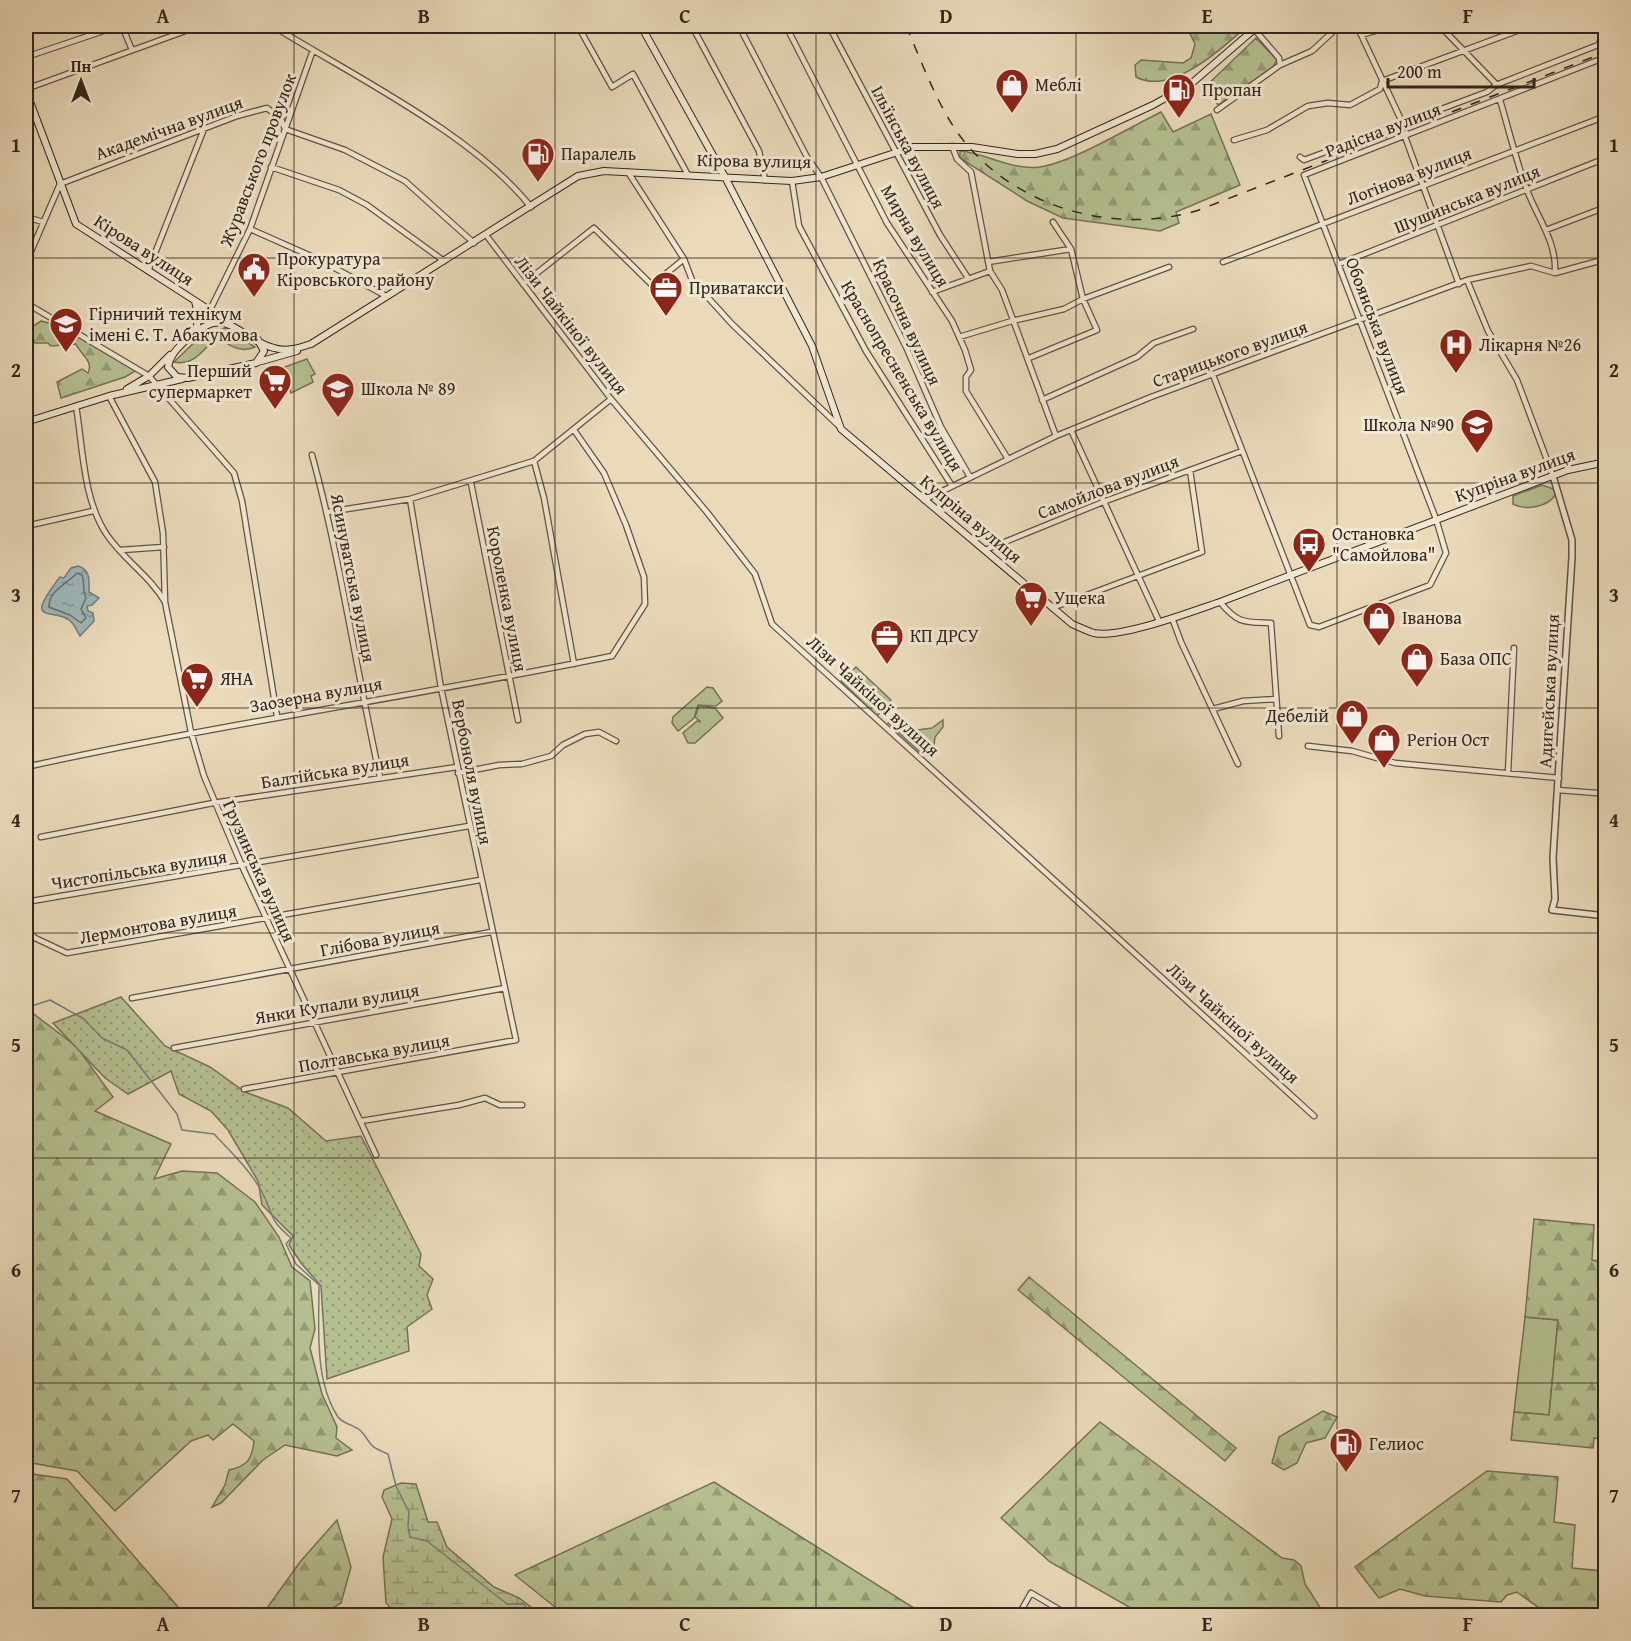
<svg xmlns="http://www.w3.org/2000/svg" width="1631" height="1641" font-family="'Gentium Book Plus',serif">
	<defs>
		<pattern id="forest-firs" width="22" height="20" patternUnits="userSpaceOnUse" patternTransform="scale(1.5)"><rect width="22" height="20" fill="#b5c091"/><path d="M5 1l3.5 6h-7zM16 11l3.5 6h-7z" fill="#949c76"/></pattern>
		<pattern id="wetland-marsh" width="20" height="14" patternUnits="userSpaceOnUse" patternTransform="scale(1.5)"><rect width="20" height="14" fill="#b5c091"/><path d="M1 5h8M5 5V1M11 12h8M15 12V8" fill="none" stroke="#949c76"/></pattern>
		<pattern id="garden-dots" width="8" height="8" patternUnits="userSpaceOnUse" patternTransform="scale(1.5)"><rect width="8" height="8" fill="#b5c091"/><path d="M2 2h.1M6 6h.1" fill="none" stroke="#949c76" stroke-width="1.8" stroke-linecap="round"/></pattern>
		<pattern id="water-ripples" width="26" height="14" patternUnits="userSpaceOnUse" patternTransform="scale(1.5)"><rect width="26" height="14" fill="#9db8bb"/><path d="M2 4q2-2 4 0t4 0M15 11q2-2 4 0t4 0" fill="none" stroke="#819597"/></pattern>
	</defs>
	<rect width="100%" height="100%" fill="#eadaba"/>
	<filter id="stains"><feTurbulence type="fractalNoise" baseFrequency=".00333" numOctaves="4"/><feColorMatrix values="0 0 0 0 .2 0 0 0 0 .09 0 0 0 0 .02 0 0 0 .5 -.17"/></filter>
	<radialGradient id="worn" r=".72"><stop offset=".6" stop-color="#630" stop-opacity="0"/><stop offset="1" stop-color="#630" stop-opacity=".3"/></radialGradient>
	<path fill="#b5c091" stroke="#747357" stroke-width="1.5" d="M226 328 255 347C242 353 230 347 220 338L219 330Z
		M206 331 213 332 214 339C203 351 193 366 174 362Z
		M307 359 315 374 311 376 313 382 291 393 282 368Z
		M1542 485 1554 489 1556 494C1548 507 1526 511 1513 504V496Z
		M856 667 891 700 883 710 876 704 874 707 880 713 877 716 841 681Z
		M707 687 713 688 722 701 716 706 698 705 694 718 678 731 672 723 673 717Z
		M699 706 715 708 723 718 695 743H688L683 733 697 721 701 722 695 717Z
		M896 715 917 730 932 728 943 720V727L935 737 934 746 923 755 888 723Z
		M1525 1317 1558 1320 1549 1415 1514 1412Z"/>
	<path fill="url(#forest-firs)" stroke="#747357" stroke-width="1.5" d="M1186 26H1247C1223 48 1171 96 1136 77L1135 65 1141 60 1183 63 1191 58 1195 44Z
		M1256 38 1277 60 1273 67 1218 105 1205 87Z
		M1161 112 1173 132 1211 114 1240 185 1176 212 1179 223 1160 231 1063 218 1027 201 960 158V151C986 153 1012 171 1040 167 1073 162 1130 127 1161 112Z
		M41 321 60 326 137 370 125 377 61 398 57 382 82 369 88 373C94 361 80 354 76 344L51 346 48 343H35L30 332 33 326Z
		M26 1008 77 1047 113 1097 95 1111 171 1144 154 1179 182 1171 217 1173 255 1202 279 1237 292 1267 310 1281 315 1329 310 1348 322 1394 337 1427 336 1438 352 1450 337 1456 285 1445 263 1460 221 1503 212 1507 225 1485 229 1470C247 1466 252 1460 254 1441L233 1424 213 1440 208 1435 191 1441 115 1511 77 1471 26 1462Z
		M1534 1219 1594 1225 1592 1260 1605 1262V1439L1594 1438 1593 1448 1511 1440 1514 1412 1549 1415 1558 1320 1525 1317Z
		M1029 1277 1236 1448 1225 1461 1018 1290Z
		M1323 1411 1337 1417 1325 1438 1306 1443 1297 1463 1284 1470 1272 1463 1279 1437Z
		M1100 1422 1282 1558 1294 1560 1301 1566 1305 1584 1325 1615H1143L1050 1562 1001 1518Z
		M1487 1471 1558 1477 1554 1522 1575 1525 1572 1568 1605 1571V1615H1549L1517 1592 1507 1595 1501 1602 1425 1596 1400 1589 1379 1598 1355 1567Z
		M26 1473 67 1479 185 1615H26Z
		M714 1482 925 1615H565L515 1575Z
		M337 1520 351 1567 341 1603 322 1615H262L300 1562Z"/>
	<path fill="url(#wetland-marsh)" stroke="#747357" stroke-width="1.5" d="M401 1483 416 1484 428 1522H437L447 1547 494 1587 519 1598 541 1615H398L386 1603 383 1557 392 1519 382 1497 384 1490Z"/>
	<path fill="url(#garden-dots)" stroke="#747357" stroke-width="1.5" d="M121 997 165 1046 210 1067 245 1092 288 1108 326 1141 361 1136 421 1254 419 1266 433 1279 427 1295 432 1309 407 1327 409 1351 327 1379 321 1286 301 1263 289 1245 293 1236 262 1205 258 1181 228 1130 211 1111 179 1094 171 1071 128 1094 105 1078 53 1023Z"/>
	<path fill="url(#water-ripples)" stroke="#727e7c" stroke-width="1.5" d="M78 566C91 570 89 581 89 592L99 598 92 605 87 606 88 611 93 613 94 621 80 636C78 633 76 628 73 624 58 604 19 630 60 577L64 578 71 568Z"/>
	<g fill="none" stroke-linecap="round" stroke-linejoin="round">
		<path stroke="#686f6c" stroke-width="1.5" d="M77 573 82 575C85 583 82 590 86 598L81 609 86 618 81 623 70 615 49 607C48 591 68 583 77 573Z"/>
		<path stroke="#727e7c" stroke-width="1.5" d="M26 1008 50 1000 84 1019 102 1038 127 1050 177 1114 182 1130 214 1134C230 1151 251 1171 262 1192 275 1217 267 1217 291 1238L286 1244 296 1264 319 1285C319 1327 314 1380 338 1417 343 1424 355 1425 361 1431 374 1446 366 1445 388 1454L396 1486 409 1512 408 1526 410 1537 427 1541 507 1604H524L529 1616"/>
		<defs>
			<path id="minor" d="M122 26 132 50
				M273 26C353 76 473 134 531 207
				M578 26 612 87 633 74 688 175
				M692 26 759 151 765 180
				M739 26 807 157 821 177 907 349 941 427 970 477
				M786 26 887 223 952 321 965 350 971 370 966 377V391L1008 459
				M829 26 940 235 968 278
				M1357 26 1403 124
				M1440 26 1497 85
				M1254 29 1279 58 1280 65
				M1361 35 1393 26
				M26 57 118 26
				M26 89 199 26
				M1500 100C1509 130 1516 161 1527 190 1537 217 1557 242 1555 273
				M1217 110 1280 65 1312 51 1339 26
				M1407 133 1404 134 1459 284
				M1234 140 1267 130 1308 106 1328 103 1350 105 1380 89 1382 81 1530 26
				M952 146 957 159 971 172 990 271 1002 290 1056 436
				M1300 157 1304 160 1487 92 1496 85 1598 45 1601 40
				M271 167 339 190 367 205 444 261
				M628 172 684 259 692 280 732 324 839 426
				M792 181 799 226 866 351 952 486
				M26 217 43 222
				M250 229 320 260 386 296
				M1546 230 1606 207
				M486 235 611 399 706 511 755 574 772 624 1314 1116
				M988 262 1071 249
				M1223 262 1606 116
				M26 263 60 184 237 116 267 108 281 119 285 129 345 150 405 181 474 243
				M1339 264 1606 158
				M148 271 204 129
				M1467 280 1488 331 1517 380 1553 476
				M523 284 594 228 652 285 684 259
				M932 292 990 271
				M26 303 149 376 234 473 242 501 277 716
				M210 310 250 229 313 50
				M959 337 1012 321 1064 309 1083 299 1169 267
				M1029 358 1097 330 1083 299 1071 249 1053 222
				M1213 375 1310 625 1319 627 1430 585 1446 553 1436 519 1304 175 1606 57
				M109 396 155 482 163 533 165 602 191 732 204 776 242 866 376 1155
				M1042 400 1137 357 1154 343 1193 329
				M76 406C83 448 83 500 107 535 124 560 150 576 165 602
				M1071 430 1159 621
				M312 455C341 561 356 670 380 777
				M534 461 544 498 574 664
				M471 483 518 720
				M924 500 1056 436 1151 397 1467 280 1531 266 1555 273 1606 259
				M328 512 410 499 534 461 611 399
				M26 526 93 511
				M121 550 164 547
				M985 550 1103 502 1242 451
				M1220 602C1238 624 1244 622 1271 623L1279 736
				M1052 608 1202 552 1190 470
				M1172 618 1181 642 1238 764
				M1213 709 1243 701 1276 699
				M1308 746 1352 751 1395 763 1559 778
				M26 767C220 724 417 696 612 656L645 604 644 577 626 525 604 473 574 430
				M458 773 499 765 522 764 551 756 563 745 585 734 599 732 616 741
				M1508 773 1514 648
				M1558 790 1597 793
				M41 837 213 803 457 767
				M26 902 469 826
				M26 929 35 938 67 953 480 880
				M132 998 491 932
				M174 1048 505 988
				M244 1089 516 1040 441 688 410 499
				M361 1121 459 1105 485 1098 500 1105H522
				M1018 1616 1031 1593 1070 1616"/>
			<path id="tertiary" d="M1553 476 1572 540V557L1553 858 1555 899 1552 910 1606 916"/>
			<path id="secondary" d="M641 26 725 177 812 346 841 429 1072 624C1079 627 1087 631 1094 633 1120 639 1193 611 1220 602L1568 470 1606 462
				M26 91 76 224 228 322
				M195 332 199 318 195 301
				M258 340 264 351 256 363 188 378 177 377 168 367C170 355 177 349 185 341 228 301 234 337 274 348 287 352 299 348 311 344L578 176 604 171 792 181 821 177 913 147H972L1018 154H1035L1057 149 1153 105 1192 83 1258 26
				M258 362 297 351
				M127 389 149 376 170 355
				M26 422 109 396 182 379"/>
		</defs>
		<use href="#minor" stroke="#605344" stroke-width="7"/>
		<use href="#tertiary" stroke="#605344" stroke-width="8"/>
		<use href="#secondary" stroke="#32261d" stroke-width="8"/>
		<use href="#minor" stroke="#f1e7d2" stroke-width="4.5"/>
		<use href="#tertiary" stroke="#f1e7d2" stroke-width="5"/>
		<use href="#secondary" stroke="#f1e7d2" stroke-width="6"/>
		<path stroke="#32261d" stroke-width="1.5" stroke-dasharray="10 10" stroke-linecap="butt" d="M482 26 487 28
			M906 26C921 60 934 97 955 129 1007 206 1113 237 1199 210L1606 52"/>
	</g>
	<path fill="none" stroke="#32261d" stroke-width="1.5" stroke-opacity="0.55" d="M294 26V1616M555 26V1616M816 26V1616M1076 26V1616M1337 26V1616M26 258H1606M26 483H1606M26 708H1606M26 933H1606M26 1158H1606M26 1383H1606"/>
	<defs>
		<symbol id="shop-pin" viewBox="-11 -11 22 30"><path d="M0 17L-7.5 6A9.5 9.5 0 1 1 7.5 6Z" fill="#8f2418" stroke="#f1e7d2"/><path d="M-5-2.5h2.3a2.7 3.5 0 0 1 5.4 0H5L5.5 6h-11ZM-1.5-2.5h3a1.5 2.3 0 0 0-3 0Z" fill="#fff"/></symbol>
		<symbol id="fuel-pin" viewBox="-11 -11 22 30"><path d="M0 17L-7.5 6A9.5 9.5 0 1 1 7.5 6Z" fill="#8f2418" stroke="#f1e7d2"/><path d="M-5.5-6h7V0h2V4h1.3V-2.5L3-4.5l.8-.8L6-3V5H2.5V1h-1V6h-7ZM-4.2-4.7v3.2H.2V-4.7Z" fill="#fff"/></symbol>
		<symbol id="civic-pin" viewBox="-11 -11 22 30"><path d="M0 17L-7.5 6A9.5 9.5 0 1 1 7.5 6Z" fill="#8f2418" stroke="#f1e7d2"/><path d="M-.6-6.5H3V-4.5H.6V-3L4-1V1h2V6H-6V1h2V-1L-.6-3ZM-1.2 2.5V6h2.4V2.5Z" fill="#fff"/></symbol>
		<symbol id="office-pin" viewBox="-11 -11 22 30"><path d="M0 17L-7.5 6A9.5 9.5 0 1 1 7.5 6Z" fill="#8f2418" stroke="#f1e7d2"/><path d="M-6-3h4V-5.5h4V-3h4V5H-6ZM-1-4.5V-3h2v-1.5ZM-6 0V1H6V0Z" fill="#fff"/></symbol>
		<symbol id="university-pin" viewBox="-11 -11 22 30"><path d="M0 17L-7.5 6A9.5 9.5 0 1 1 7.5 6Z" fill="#8f2418" stroke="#f1e7d2"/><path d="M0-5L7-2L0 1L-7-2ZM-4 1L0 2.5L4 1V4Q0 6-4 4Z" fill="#fff"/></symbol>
		<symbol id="hospital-pin" viewBox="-11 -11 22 30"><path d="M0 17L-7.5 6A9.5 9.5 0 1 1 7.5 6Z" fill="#8f2418" stroke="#f1e7d2"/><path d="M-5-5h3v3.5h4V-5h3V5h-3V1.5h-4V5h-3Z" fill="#fff"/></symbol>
		<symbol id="supermarket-pin" viewBox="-11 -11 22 30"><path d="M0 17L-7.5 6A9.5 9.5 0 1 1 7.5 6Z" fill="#8f2418" stroke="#f1e7d2"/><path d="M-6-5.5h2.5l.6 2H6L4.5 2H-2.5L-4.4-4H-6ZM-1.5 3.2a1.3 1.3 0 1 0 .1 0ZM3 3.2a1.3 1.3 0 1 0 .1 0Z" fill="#fff"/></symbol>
		<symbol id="school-pin" viewBox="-11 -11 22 30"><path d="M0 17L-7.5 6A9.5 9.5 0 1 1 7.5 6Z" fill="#8f2418" stroke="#f1e7d2"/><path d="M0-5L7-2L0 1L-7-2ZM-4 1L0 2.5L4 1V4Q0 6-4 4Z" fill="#fff"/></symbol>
		<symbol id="bus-pin" viewBox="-11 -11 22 30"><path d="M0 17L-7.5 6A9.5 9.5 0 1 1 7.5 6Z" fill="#8f2418" stroke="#f1e7d2"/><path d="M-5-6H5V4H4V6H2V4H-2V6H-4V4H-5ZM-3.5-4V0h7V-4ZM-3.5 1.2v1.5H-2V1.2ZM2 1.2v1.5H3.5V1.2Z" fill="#fff"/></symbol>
	</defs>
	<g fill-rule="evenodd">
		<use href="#shop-pin" x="993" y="66" width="38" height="52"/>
		<use href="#fuel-pin" x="1160" y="71" width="38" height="52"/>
		<use href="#fuel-pin" x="519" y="135" width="38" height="52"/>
		<use href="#civic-pin" x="235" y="250" width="38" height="52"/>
		<use href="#office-pin" x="647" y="269" width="38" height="52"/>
		<use href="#university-pin" x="47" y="305" width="38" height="52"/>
		<use href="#hospital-pin" x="1437" y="326" width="38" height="52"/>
		<use href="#supermarket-pin" x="256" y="362" width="38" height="52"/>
		<use href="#school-pin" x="319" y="370" width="38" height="52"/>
		<use href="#school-pin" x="1458" y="406" width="38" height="52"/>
		<use href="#bus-pin" x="1290" y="525" width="38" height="52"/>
		<use href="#supermarket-pin" x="1012" y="579" width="38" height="52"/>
		<use href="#shop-pin" x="1360" y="599" width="38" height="52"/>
		<use href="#office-pin" x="868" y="617" width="38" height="52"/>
		<use href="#shop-pin" x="1398" y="640" width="38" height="52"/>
		<use href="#supermarket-pin" x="178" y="660" width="38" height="52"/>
		<use href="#shop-pin" x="1333" y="697" width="38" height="52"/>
		<use href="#shop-pin" x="1365" y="721" width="38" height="52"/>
		<use href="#fuel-pin" x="1327" y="1425" width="38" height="52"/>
	</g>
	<g text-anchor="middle" stroke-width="6" stroke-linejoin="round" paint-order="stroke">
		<g font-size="18" fill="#32261d" stroke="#f1e7d2" text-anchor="start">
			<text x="1035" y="91">Меблі</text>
			<text x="1202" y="96">Пропан</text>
			<text x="561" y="160">Паралель</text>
			<text x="277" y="265">Прокуратура<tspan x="277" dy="21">Кіровського району</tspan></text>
			<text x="689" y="294">Приватакси</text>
			<text x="89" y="320">Гірничий технікум<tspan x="89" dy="21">імені Є. Т. Абакумова</tspan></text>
			<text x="1479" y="351">Лікарня №26</text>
			<text x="252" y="377" text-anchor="end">Перший<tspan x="252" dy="21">супермаркет</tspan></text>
			<text x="361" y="395">Школа № 89</text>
			<text x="1454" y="431" text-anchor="end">Школа №90</text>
			<text x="1332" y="540">Остановка<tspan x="1332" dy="21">"Самойлова"</tspan></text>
			<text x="1054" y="604">Ущека</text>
			<text x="1402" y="624">Іванова</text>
			<text x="910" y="642">КП ДРСУ</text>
			<text x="1440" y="665">База ОПС</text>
			<text x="220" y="685">ЯНА</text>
			<text x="1329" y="722" text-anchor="end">Дебелій</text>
			<text x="1407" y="746">Регіон Ост</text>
			<text x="1369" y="1450">Гелиос</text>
		</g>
		<g font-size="18" fill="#32261d" stroke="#f1e7d2">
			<text transform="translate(169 128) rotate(-20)" y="6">Академічна вулиця</text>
			<text transform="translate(1383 130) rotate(-21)" y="6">Радісна вулиця</text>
			<text transform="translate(908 147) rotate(62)" y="6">Ільїнська вулиця</text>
			<text transform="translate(258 160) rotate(-69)" y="6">Журавського провулок</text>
			<text transform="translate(754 161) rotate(1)" y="6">Кірова вулиця</text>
			<text transform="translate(1409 176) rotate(-21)" y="6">Логінова вулиця</text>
			<text transform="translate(1467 199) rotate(-22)" y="6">Шушинська вулиця</text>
			<text transform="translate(915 236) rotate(59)" y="6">Мирна вулиця</text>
			<text transform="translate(144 250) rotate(33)" y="6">Кірова вулиця</text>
			<text transform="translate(907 322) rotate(65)" y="6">Красочна вулиця</text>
			<text transform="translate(571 325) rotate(52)" y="6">Лізи Чайкіної вулиця</text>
			<text transform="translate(1377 326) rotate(69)" y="6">Обоянська вулиця</text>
			<text transform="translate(1230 354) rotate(-20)" y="6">Старицького вулиця</text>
			<text transform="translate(902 376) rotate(59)" y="6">Краснопресненська вулиця</text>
			<text transform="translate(1515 475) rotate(-20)" y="6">Купріна вулиця</text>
			<text transform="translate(1108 487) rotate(-21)" y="6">Самойлова вулиця</text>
			<text transform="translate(971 519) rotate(40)" y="6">Купріна вулиця</text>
			<text transform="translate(353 578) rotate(79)" y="6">Ясинуватська вулиця</text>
			<text transform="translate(507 599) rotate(79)" y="6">Короленка вулиця</text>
			<text transform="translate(1549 691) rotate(-87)" y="6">Адигейська вулиця</text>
			<text transform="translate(316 695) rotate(-10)" y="6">Заозерна вулиця</text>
			<text transform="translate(873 696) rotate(42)" y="6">Лізи Чайкіної вулиця</text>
			<text transform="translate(335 771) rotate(-9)" y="6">Балтійська вулиця</text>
			<text transform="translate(472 772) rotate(79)" y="6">Вербоноля вулиця</text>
			<text transform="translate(139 870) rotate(-9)" y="6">Чистопільська вулиця</text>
			<text transform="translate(259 871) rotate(66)" y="6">Грузинська вулиця</text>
			<text transform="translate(158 924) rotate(-10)" y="6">Лермонтова вулиця</text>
			<text transform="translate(380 939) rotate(-11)" y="6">Глібова вулиця</text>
			<text transform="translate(337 1004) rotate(-10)" y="6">Янки Купали вулиця</text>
			<text transform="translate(1233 1023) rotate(42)" y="6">Лізи Чайкіної вулиця</text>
			<text transform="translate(374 1053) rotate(-10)" y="6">Полтавська вулиця</text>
		</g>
	</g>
	<rect width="1631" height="1641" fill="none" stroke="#eadaba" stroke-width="66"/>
	<g transform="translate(81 81)" stroke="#f1e7d2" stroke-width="4.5" paint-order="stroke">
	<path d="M0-4.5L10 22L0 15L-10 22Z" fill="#32261d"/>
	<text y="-9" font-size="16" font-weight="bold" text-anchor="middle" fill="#32261d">Пн</text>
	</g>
	<path d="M1388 78v9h146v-9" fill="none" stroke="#32261d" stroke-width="3"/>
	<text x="1397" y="78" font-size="18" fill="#32261d" stroke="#f1e7d2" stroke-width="4.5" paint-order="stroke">200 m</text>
	<rect x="33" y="33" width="1565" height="1575" fill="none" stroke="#32261d" stroke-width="2"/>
	<g font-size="20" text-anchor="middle" font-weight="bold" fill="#32261d">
		<text x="163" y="23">A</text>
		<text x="424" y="23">B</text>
		<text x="685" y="23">C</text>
		<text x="946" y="23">D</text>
		<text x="1207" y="23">E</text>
		<text x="1468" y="23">F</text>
		<text x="16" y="152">1</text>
		<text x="1614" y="152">1</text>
		<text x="16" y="377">2</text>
		<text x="1614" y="377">2</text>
		<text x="16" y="602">3</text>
		<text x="1614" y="602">3</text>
		<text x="16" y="827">4</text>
		<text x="1614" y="827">4</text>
		<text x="16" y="1052">5</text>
		<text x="1614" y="1052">5</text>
		<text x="16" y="1277">6</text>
		<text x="1614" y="1277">6</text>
		<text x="16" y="1502">7</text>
		<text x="1614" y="1502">7</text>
		<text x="163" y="1631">A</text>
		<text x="424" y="1631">B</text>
		<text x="685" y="1631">C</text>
		<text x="946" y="1631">D</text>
		<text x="1207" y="1631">E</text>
		<text x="1468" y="1631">F</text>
	</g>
	<rect width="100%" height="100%" filter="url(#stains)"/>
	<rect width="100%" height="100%" fill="url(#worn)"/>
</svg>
